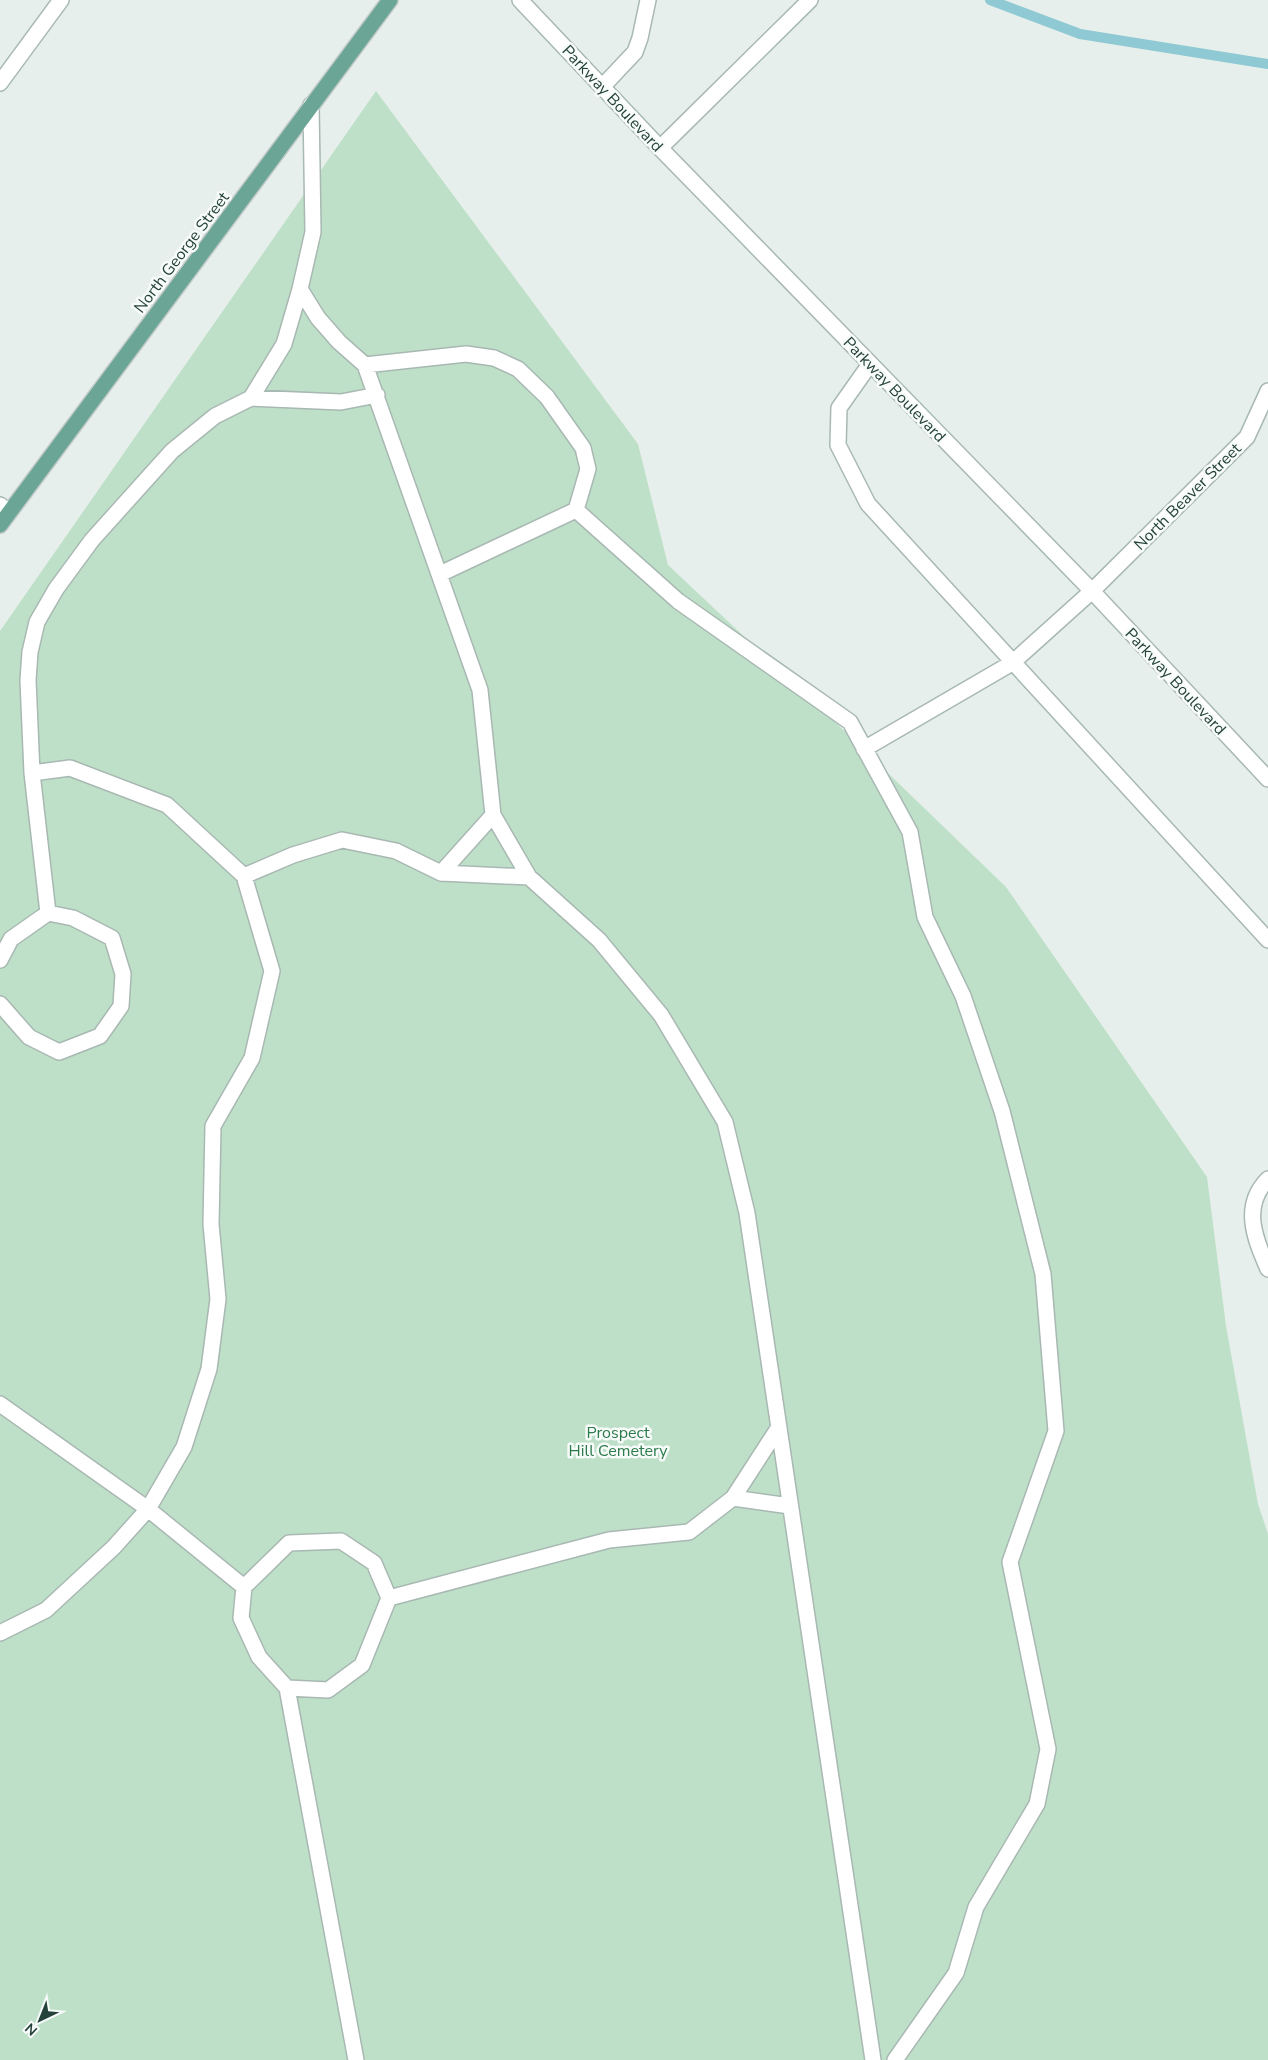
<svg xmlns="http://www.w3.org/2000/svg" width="1268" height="2060" font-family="'Nunito Sans',sans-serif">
	<rect width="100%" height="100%" fill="#e6efeb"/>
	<path fill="#bfe0c8" d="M376 91 638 444 668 565 835 722 1006 887 1207 1177 1226 1326 1258 1504 1268 1534V2060H0V631Z"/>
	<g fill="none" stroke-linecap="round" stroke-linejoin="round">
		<path stroke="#8ec9d4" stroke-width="10" d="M990 0 1080 34 1268 64"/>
		<defs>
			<path id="service" d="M0 83 61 0
				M602 87 635 52 640 38 648 0
				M311 105 313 232 300 289 318 318 339 342 365 365 466 354 494 358 518 369 547 397 583 448 588 469 576 510
				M660 148 810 0
				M870 364 839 408 838 445 868 504 1268 940
				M365 365 480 690 493 815 529 877 599 940 661 1015 725 1122 747 1213 873 2060
				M251 398 341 402 377 395
				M440 574 576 510 678 601 850 722 910 832 925 917 963 996 1002 1111 1043 1274 1056 1431 1010 1562 1048 1749 1037 1804 976 1907 956 1973 895 2060
				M864 749 1012 663 1092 591
				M32 773 28 680 30 652 37 622 56 589 92 540 172 451 215 416 251 398 284 344 300 289
				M441 873 529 877
				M244 876 293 855 342 840 396 851 441 873 493 815
				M48 913 32 773 70 768 167 805 244 876 272 971 252 1058 213 1126 211 1224 218 1299 209 1369 184 1447 148 1509 244 1587 241 1618 259 1657 287 1688 328 1690 362 1665 389 1598 374 1563 341 1541 289 1543 244 1587
				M0 960 11 939 48 913 73 918 112 938 123 974 121 1006 100 1036 59 1052 29 1037 0 1004
				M1268 1179C1241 1206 1255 1239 1268 1269
				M0 1404 148 1509 114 1547 46 1610 0 1633
				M733 1498 790 1506
				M389 1598 609 1540 689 1532 733 1498 779 1427
				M287 1688 356 2060"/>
			<path id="minor" d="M0 505 9 512"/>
			<path id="tertiary" d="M520 0 660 148 1092 591 1268 779
				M1092 591 1247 437 1268 391"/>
			<path id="primary" d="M0 525 390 0"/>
		</defs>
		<use href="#service" stroke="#a8b8b2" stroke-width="18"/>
		<use href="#minor" stroke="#a8b8b2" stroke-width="18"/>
		<use href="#tertiary" stroke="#a8b8b2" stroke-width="18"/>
		<use href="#primary" stroke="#c2cac8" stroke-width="18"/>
		<use href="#service" stroke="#fff" stroke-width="15"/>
		<use href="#minor" stroke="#fff" stroke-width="15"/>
		<use href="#tertiary" stroke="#fff" stroke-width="15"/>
		<use href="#primary" stroke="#6aa596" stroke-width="15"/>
	</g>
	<g text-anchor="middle" stroke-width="5" stroke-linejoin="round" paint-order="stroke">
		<g font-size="16" fill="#24423a" stroke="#f7fbf9">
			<text transform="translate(613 98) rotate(47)" y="6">Parkway Boulevard</text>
			<text transform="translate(181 252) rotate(-53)" y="6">North George Street</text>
			<text transform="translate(895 389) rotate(46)" y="6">Parkway Boulevard</text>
			<text transform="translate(1187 496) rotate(-45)" y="6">North Beaver Street</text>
			<text transform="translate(1176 681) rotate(47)" y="6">Parkway Boulevard</text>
		</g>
		<g font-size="16" fill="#2d7a4b" stroke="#f7fbf9">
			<text x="618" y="1438">Prospect<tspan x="618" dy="18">Hill Cemetery</tspan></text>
		</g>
	</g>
	<g transform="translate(40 2020) rotate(223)" stroke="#f7fbf9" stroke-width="4" paint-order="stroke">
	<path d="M0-4L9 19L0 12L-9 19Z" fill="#24423a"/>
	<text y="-8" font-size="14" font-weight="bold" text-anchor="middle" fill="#24423a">N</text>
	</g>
</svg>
